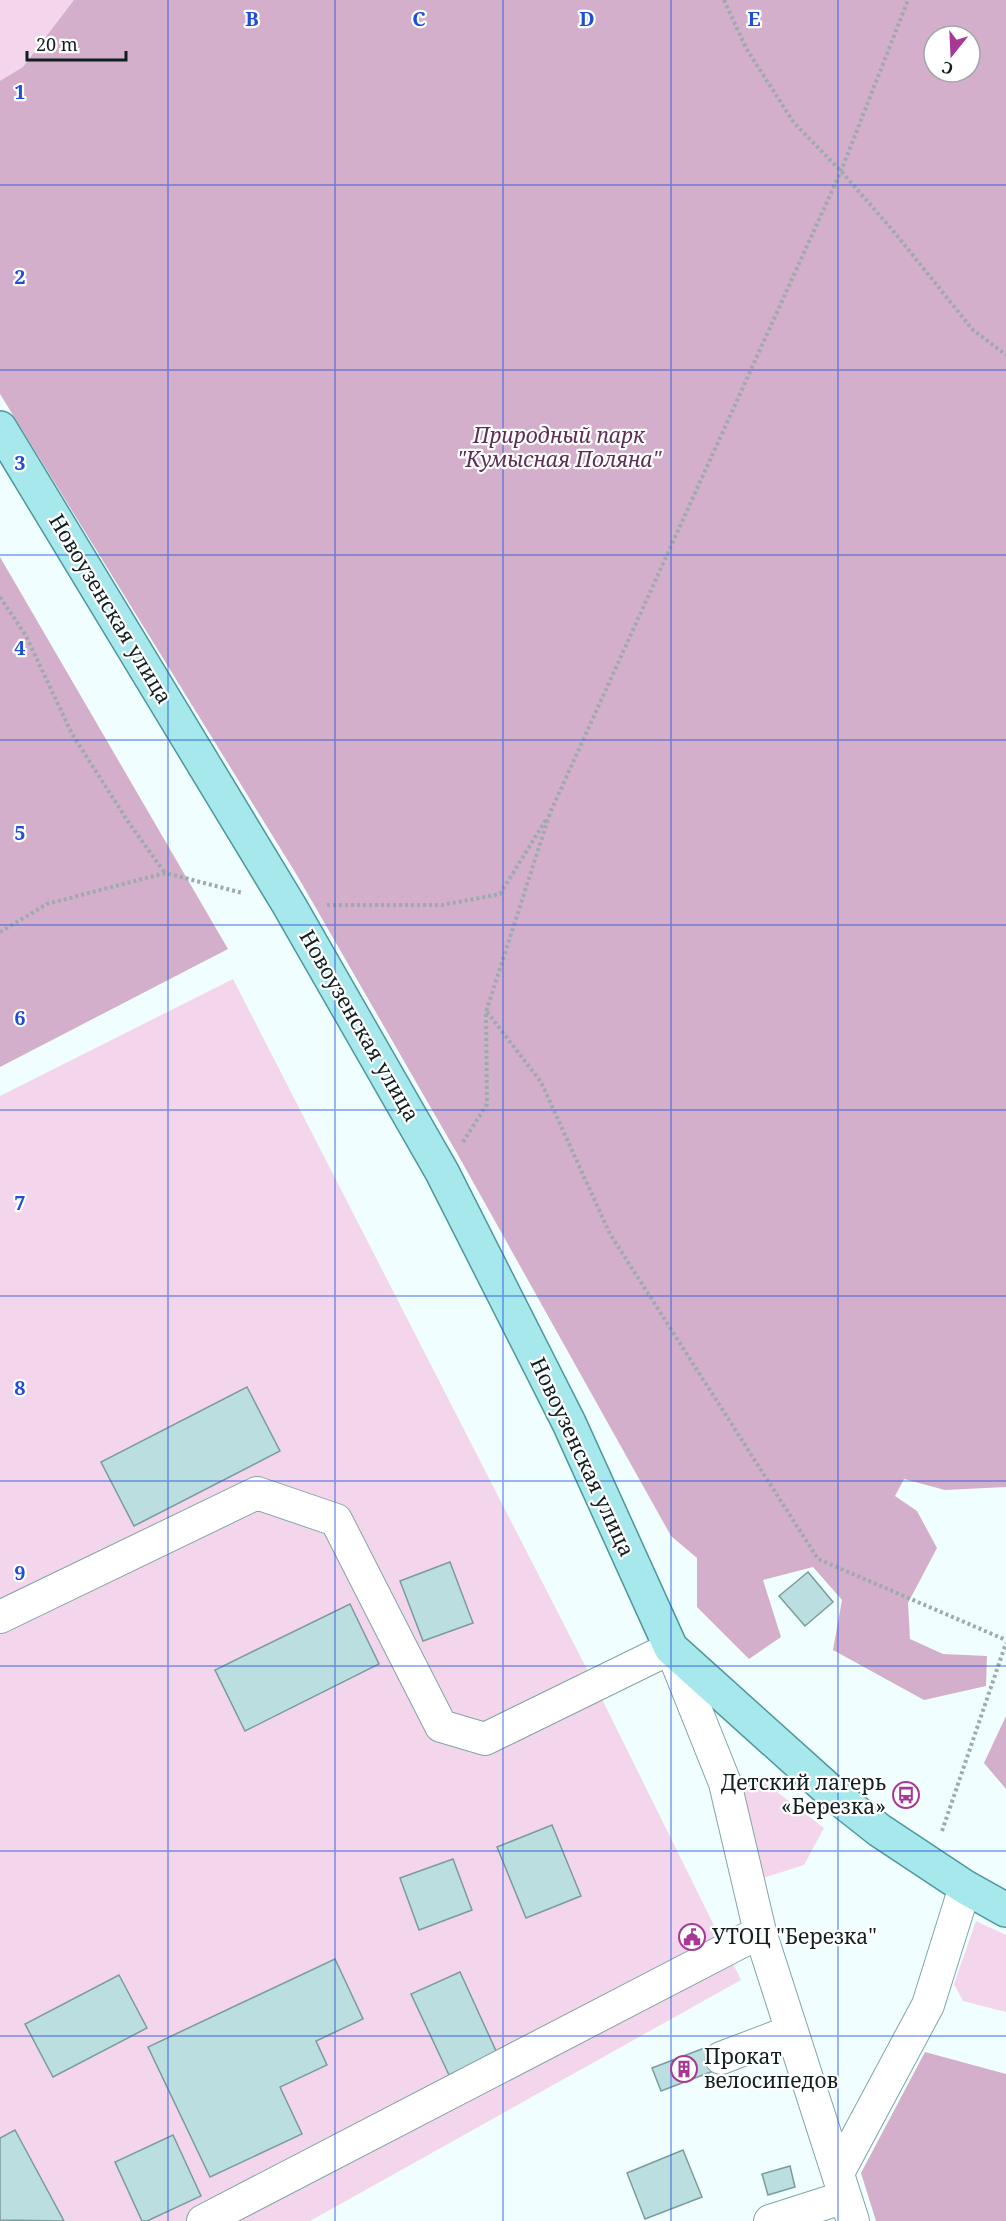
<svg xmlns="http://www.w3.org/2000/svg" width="1006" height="2221" font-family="'Noto Serif',serif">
	<rect width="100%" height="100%" fill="#f0feff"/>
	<path fill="#f3d5ec" d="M0 0H104L0 92Z
		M233 979 595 1685 741 1980 310 2221H0V1096Z
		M756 1776 824 1828 804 1865 763 1878 736 1789Z
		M976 1921 1006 1935V2012L963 2001 954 1984Z"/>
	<path fill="#d4afcb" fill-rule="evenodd" d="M74 0H1006V1487L945 1490 904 1479 895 1496 917 1511 937 1548 908 1603 910 1639 943 1654 987 1656 986 1686 924 1700 833 1650 842 1600 813 1567 763 1580 781 1637 749 1659 697 1607V1558L671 1536 458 1155 298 877 0 394V81L23 67ZM934 36H970V72H934Z
		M0 557 228 949 0 1067Z
		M1006 1716V1789L984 1763Z
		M925 2052 1006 2074V2221H876L861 2173Z"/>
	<path fill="#bbdee0" stroke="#7b9c9d" stroke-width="1.5" d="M247 1387 280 1451 134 1526 101 1462Z
		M450 1562 473 1623 423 1641 400 1581Z
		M808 1572 833 1602 805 1626 779 1596Z
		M350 1604 379 1664 245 1731 215 1670Z
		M552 1825 581 1896 526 1918 497 1847Z
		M453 1859 472 1910 419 1930 400 1878Z
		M335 1959 363 2019 316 2041 327 2065 280 2087 302 2134 210 2177 148 2047Z
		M460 1972 497 2053 449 2075 411 1994Z
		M119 1975 147 2028 53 2077 25 2024Z
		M707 2047 716 2070 661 2091 652 2068Z
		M15 2130 64 2221 0 2220V2138Z
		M173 2135 201 2196 147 2221H142L115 2162Z
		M683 2150 702 2197 645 2219 627 2173Z
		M790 2166 795 2187 768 2195 762 2174Z"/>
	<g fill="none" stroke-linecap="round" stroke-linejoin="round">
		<defs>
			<path id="minor" d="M0 1617 257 1493 336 1520 441 1726 485 1739 671 1648 725 1783 760 1932 853 2221
				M721 2058 792 2031
				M838 2173 928 2005 965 1887
				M203 2221 760 1932
				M770 2221 845 2197"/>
			<path id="major" d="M0 428 289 905 442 1172 569 1423 671 1648 831 1792 879 1830 965 1887 1006 1910"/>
		</defs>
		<use href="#minor" stroke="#83a4a6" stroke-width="34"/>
		<use href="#major" stroke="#4c989c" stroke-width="36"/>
		<path stroke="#9dabac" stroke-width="4" stroke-dasharray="3 3" stroke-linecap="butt" d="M724 0 746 48 794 123 841 171 895 233 973 330 1006 355
			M0 597 26 636 72 734 129 823 165 873
			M327 905H442L500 894 547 818
			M0 932 47 904 165 873 243 893
			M487 1012 541 1082 610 1234 818 1559 1006 1640
			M463 1142 487 1104 486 1012 550 813 841 171 908 0
			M942 1831 1006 1643"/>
		<use href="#minor" stroke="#fff" stroke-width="32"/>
		<use href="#major" stroke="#a7e8ec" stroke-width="33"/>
	</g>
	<path fill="none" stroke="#1d4ed8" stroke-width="1.5" stroke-opacity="0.55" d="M168 0V2221M335 0V2221M503 0V2221M671 0V2221M838 0V2221M0 185H1006M0 370H1006M0 555H1006M0 740H1006M0 925H1006M0 1110H1006M0 1296H1006M0 1481H1006M0 1666H1006M0 1851H1006M0 2036H1006"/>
	<defs>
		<symbol id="bus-ring" viewBox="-11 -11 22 22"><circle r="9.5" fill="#fff" stroke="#a73896" stroke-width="1.5"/><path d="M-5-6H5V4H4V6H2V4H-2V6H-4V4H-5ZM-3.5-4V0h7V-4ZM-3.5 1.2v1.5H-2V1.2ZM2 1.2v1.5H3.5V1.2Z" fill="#a73896"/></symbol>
		<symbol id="civic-ring" viewBox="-11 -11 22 22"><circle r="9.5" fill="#fff" stroke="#a73896" stroke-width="1.5"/><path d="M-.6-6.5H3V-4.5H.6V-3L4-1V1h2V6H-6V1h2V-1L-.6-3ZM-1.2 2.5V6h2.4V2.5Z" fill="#a73896"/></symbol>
		<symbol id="building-ring" viewBox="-11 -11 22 22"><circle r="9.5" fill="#fff" stroke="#a73896" stroke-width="1.5"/><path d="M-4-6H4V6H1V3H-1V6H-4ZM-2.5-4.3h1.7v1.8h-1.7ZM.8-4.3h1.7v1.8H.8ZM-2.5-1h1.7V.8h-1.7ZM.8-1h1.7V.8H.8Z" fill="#a73896"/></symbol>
	</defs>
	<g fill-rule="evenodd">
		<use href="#bus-ring" x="891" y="1780" width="30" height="30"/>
		<use href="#civic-ring" x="677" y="1922" width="30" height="30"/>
		<use href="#building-ring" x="669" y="2054" width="30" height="30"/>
	</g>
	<g text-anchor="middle" stroke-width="4.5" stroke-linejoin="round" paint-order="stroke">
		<g font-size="21" font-style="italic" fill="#5e2f55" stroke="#fff">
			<text x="559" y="443">Природный парк<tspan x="559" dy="24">"Кумысная Поляна"</tspan></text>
		</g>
		<g font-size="21" fill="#121f20" stroke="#fff">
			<text transform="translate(110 609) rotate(59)" y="7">Новоузенская улица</text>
			<text transform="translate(359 1026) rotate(60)" y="7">Новоузенская улица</text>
			<text transform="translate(582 1457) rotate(65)" y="7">Новоузенская улица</text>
		</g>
		<g font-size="21" fill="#121f20" stroke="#fff" text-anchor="start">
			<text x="886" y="1790" text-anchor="end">Детский лагерь<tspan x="886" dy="24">«Березка»</tspan></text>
			<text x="712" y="1944">УТОЦ "Березка"</text>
			<text x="704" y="2064">Прокат<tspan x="704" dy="24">велосипедов</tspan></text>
		</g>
	</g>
	<g font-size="20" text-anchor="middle" font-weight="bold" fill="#1d4ed8" stroke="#fff" stroke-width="4.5" stroke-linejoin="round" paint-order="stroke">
		<text x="252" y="26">B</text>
		<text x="419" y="26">C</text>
		<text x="587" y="26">D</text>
		<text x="754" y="26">E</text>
		<text x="20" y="99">1</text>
		<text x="20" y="284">2</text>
		<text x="20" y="470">3</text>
		<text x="20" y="655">4</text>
		<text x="20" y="840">5</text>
		<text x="20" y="1025">6</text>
		<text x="20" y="1210">7</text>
		<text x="20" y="1395">8</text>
		<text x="20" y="1580">9</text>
	</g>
	<g transform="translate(952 54) rotate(198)"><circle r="28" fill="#ffffff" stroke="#a0a5a6" stroke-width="1.5"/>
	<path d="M0-4.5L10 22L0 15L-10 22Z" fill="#a73896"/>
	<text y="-9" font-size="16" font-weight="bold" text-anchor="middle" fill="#121f20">С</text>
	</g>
	<path d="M27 51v9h99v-9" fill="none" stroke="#121f20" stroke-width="3"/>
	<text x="36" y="51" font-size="18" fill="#121f20" stroke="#ffffff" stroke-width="4.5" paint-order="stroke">20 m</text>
</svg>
